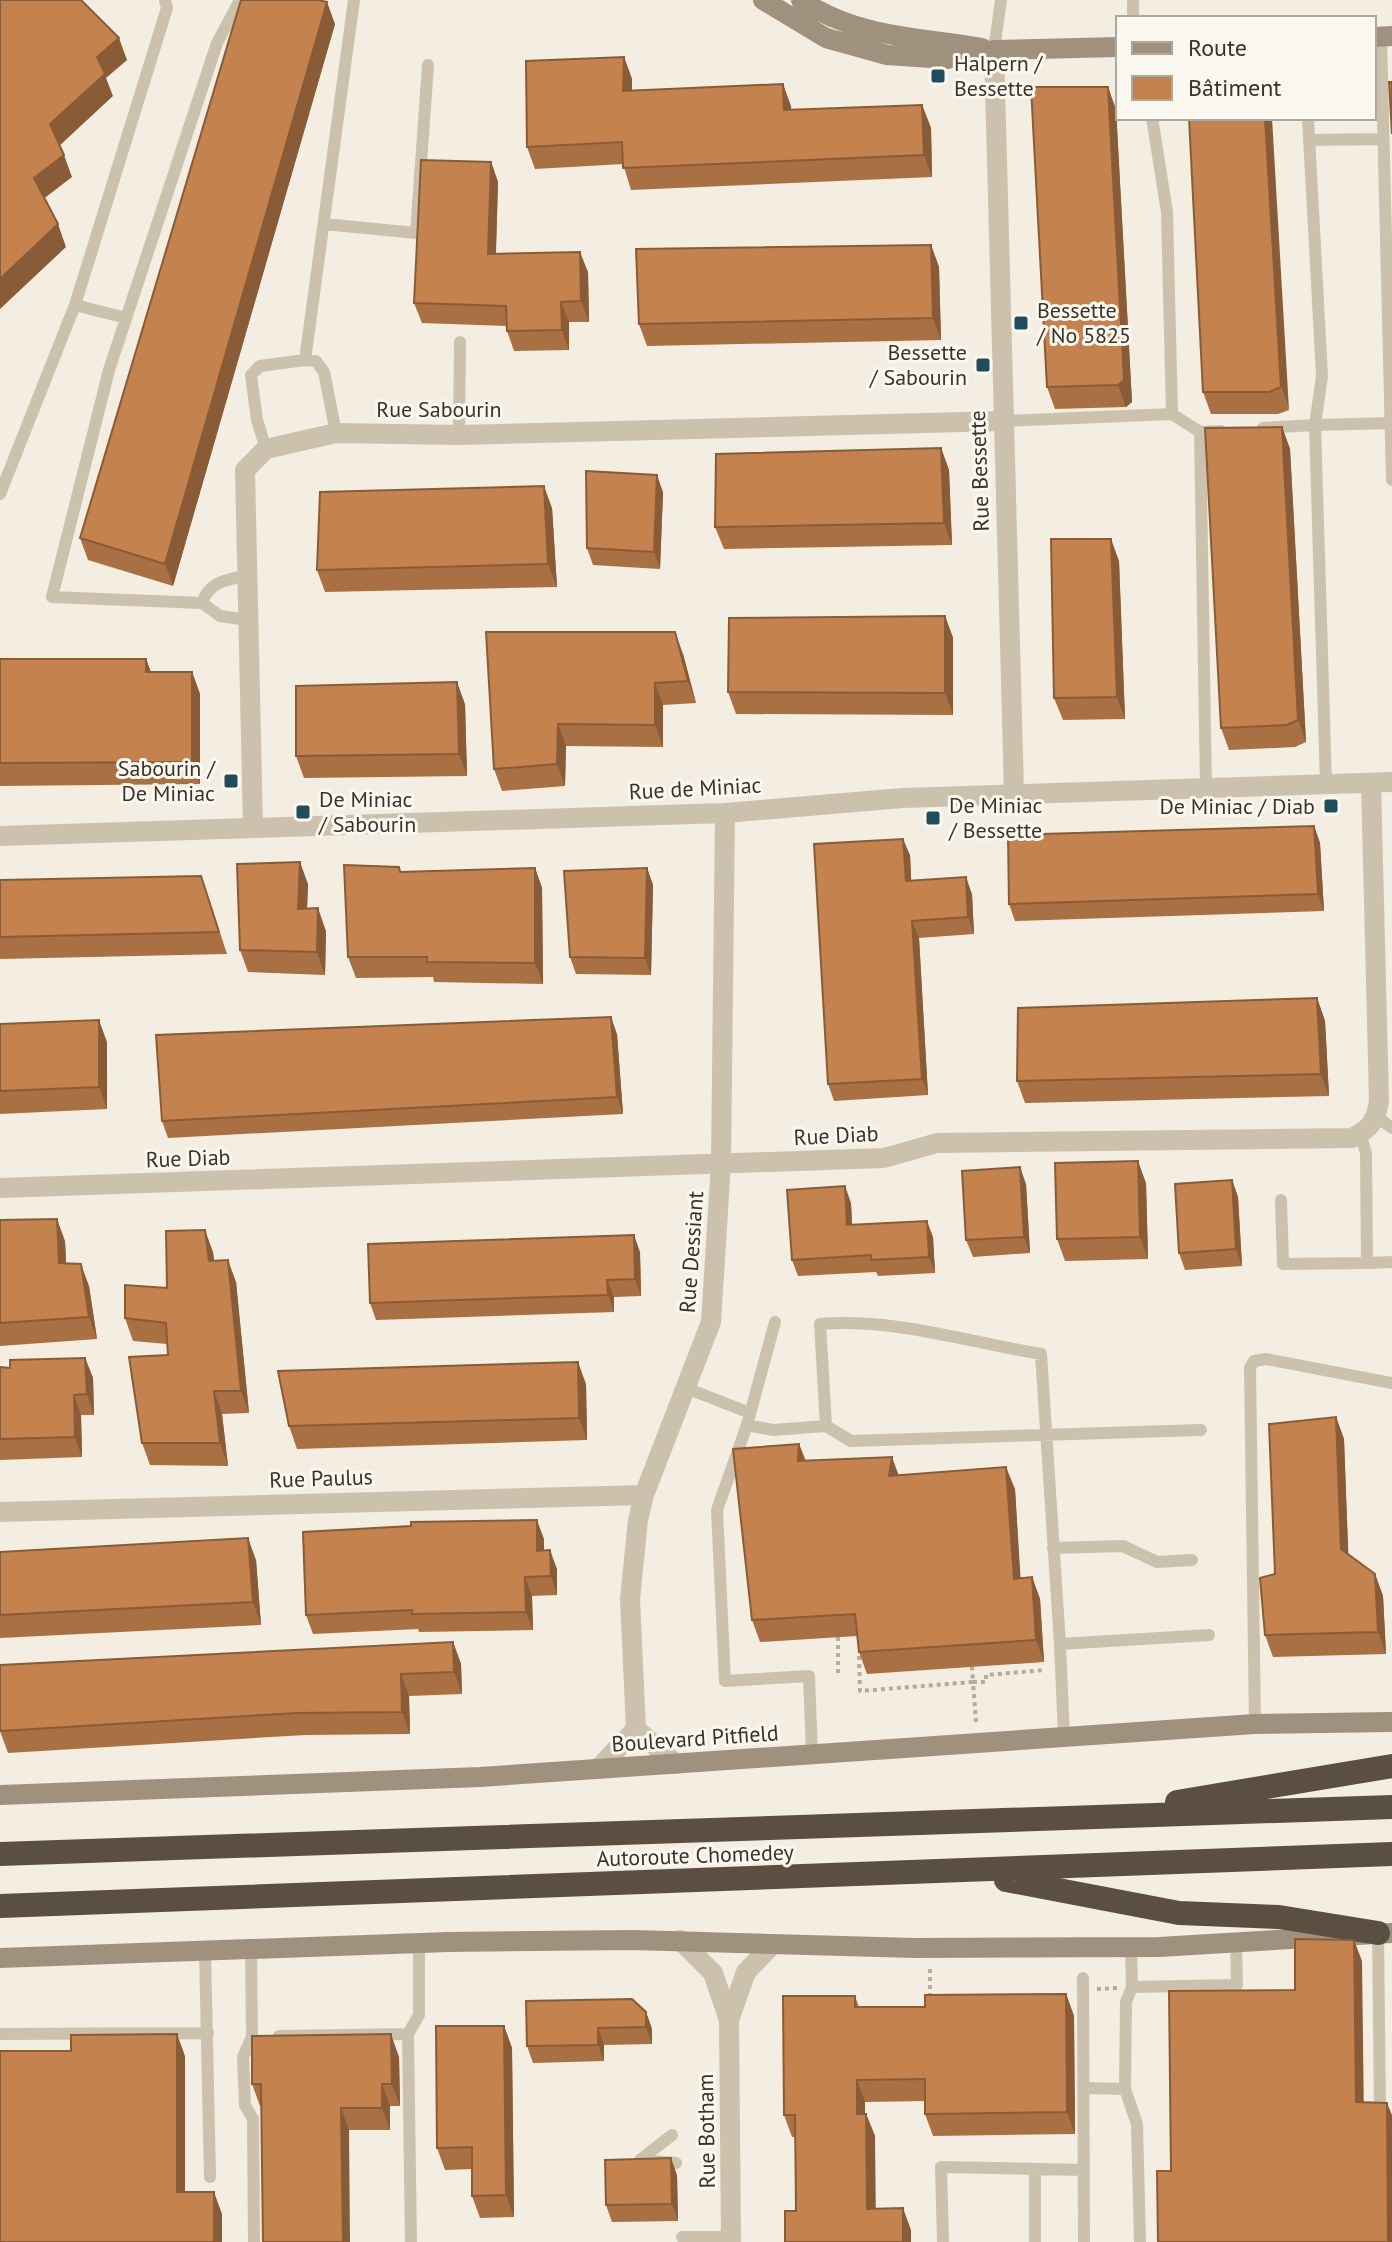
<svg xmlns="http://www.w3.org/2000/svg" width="1392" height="2242" font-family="'PT Sans',sans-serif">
	<rect width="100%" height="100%" fill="#f3eee1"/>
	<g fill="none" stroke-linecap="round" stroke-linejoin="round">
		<path stroke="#b8ab97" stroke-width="4" stroke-dasharray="4 4" stroke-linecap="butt" d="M859 1656 860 1691 973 1682 972 1667
			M838 1673V1637
			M976 1722 973 1682H986V1675L1045 1670
			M930 1969V2000
			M1097 1989 1117 1988"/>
		<path stroke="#ccc1ad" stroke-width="12" d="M1133 18V0
			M1381 37 1392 480
			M994 50 1001 0
			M1152 118 1167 212 1172 414
			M1309 140 1382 139
			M324 224 416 233 428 65
			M75 305 126 318
			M1002 421 1172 414 1200 432
			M1263 428 1315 425 1322 376 1308 118
			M336 433 324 372 316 361 305 360 354 0
			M459 435 460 342
			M266 449 257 420 251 375 260 366 305 360
			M0 494 75 305 167 8 165 0
			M247 575C227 580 209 581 202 603L220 616 248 620
			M202 603 52 597 109 370 217 43 240 0
			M1326 784 1315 425 1392 423
			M1206 788 1200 432 1221 431
			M1377 1117 1392 1128
			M1360 1134 1366 1153 1367 1263 1392 1262
			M1281 1200 1283 1264 1367 1263
			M775 1322 747 1425 717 1510 725 1681 809 1676 812 1754
			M686 1388 750 1413
			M747 1425 773 1430 826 1426 820 1324C895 1318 968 1342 1041 1354L1060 1644
			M826 1426 851 1441 1201 1430
			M1053 1548 1123 1546 1157 1562 1192 1560
			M1255 1724 1250 1368 1254 1361 1266 1359 1392 1383
			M1064 1737 1060 1644 1209 1635
			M1378 1933 1380 2111
			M1131 1948 1132 1987 1237 1985 1236 1944
			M251 1950 252 2037 243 2057 245 2105 253 2119 254 2242
			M205 1951 210 2177
			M1083 1978 1084 2242
			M1132 1987 1126 2002 1125 2089 1137 2124 1140 2242
			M0 2034 208 2033
			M279 2036 408 2034
			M1085 2088 1125 2089
			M672 2135 640 2160 676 2163
			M682 2237H731
			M411 2242 408 2034 419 2015V1944
			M943 2242 941 2167 1084 2170
			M1035 2242V2169"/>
		<path stroke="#ccc1ad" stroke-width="20" d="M994 50 1014 793
			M253 828 245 470 266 449 336 433 459 435 1002 421
			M0 836 725 813 903 798 1392 782
			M0 1188 884 1158 937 1143 1352 1138C1370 1129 1376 1121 1379 1101L1371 783
			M0 1512 644 1495
			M676 1764 636 1729 630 1599 638 1520 644 1495 711 1322 721 1163 725 813
			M598 1769 636 1729
			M680 1940 713 1973 729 2020 731 2242
			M729 2020 746 1972 773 1944"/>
		<path stroke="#a0917e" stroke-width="20" d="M763 0 826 38 887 55 947 59 994 50 1118 47
			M801 0C857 38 918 37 982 48
			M1374 37 1392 36
			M0 1795 480 1777 1255 1724 1392 1722
			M0 1958 448 1942 632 1940 915 1948 1159 1947 1392 1933"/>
		<path stroke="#5b4f42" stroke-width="24" d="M1177 1802 1392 1766
			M0 1854 1392 1807
			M1006 1880 1179 1913 1279 1917 1378 1933
			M0 1906 1392 1854"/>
	</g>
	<path fill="#a97043" d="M335 24 173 586 88 560 80 538Z
		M624 57 632 79V91L783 84 791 110 922 105 931 128 932 177 631 190 623 164 535 169 527 147Z
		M1116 109 1132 402 1126 407 1055 409 1047 387Z
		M1189 118 1289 410 1278 414H1211L1203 392Z
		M491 162 498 182 496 254 588 272 589 322H569V350L514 351 507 331V326L422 323 414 303Z
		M931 245 939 267 941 340 647 346 639 324Z
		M1282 427 1290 449 1306 742 1295 747 1229 750 1221 728Z
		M941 448 949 470 952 545 724 549 715 527Z
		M663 492 660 569 593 565 587 548Z
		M552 508 557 587 325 592 317 570Z
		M1119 561 1125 719 1063 720 1054 698Z
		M945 616 953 638V715L736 714 728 692Z
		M486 632 683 654 696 703 663 705V747L566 746 565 786 502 791 494 769Z
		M0 659H146L151 672H192L200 694V784L0 786Z
		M465 704 467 776 304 778 296 756Z
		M1314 826 1320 843 1324 911 1015 921 1009 904Z
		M910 855 911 880 972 894 974 934 919 938 928 1095 834 1101 828 1084Z
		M399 867 401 872 535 868 542 888 543 984 434 982 433 977 356 978 348 957Z
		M647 868 653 885 651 975 576 974 570 957Z
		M0 880 209 899 227 954 0 959Z
		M308 884 307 909 326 931 325 975 248 972 240 950Z
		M1317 998 1325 1021 1329 1096 1025 1103 1017 1081Z
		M0 1024 107 1042V1109L0 1114Z
		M617 1034 623 1114 168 1138 162 1121Z
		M1232 1180 1238 1197 1242 1266 1185 1270 1179 1253Z
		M1146 1183 1148 1259 1065 1261 1057 1239Z
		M1026 1184 1030 1253 973 1257 966 1240Z
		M851 1203 852 1225 933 1237 935 1273 878 1276 876 1272 798 1276 792 1260Z
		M0 1220 65 1241 66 1263 89 1286 97 1339 0 1346Z
		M213 1252 214 1261 236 1282 249 1413 222 1414 228 1466 150 1465 142 1443 168 1355 167 1344 133 1341 125 1318 167 1288Z
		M640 1252 641 1296 614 1297V1312L376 1320 370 1303Z
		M85 1358 93 1378 94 1415H81L82 1457 0 1460V1367L10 1368Z
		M586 1384 587 1440 297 1449 289 1426Z
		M1336 1417 1344 1439 1348 1554 1375 1574 1383 1596 1386 1654 1273 1657 1265 1635 1275 1574Z
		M799 1444 806 1461 898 1475 1015 1489 1020 1578 1032 1577 1040 1599 1044 1662 867 1674 859 1652 857 1636 760 1642 752 1620Z
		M544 1539V1550L557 1569V1595L532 1596 533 1630 419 1632 418 1629 313 1634 306 1615Z
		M0 1552 256 1560 261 1625 0 1638Z
		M453 1642 461 1664 462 1694 409 1696 410 1734 305 1735 8 1753 0 1731Z
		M1066 1994 1074 2016 1075 2134 933 2136 925 2114V2101L865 2102V2114H866L875 2136V2209L911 2230V2242H785L796 2211 795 2137H792L784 2115 855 1996 859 2007H925Z
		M646 2012 652 2029V2044L604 2045V2061L533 2063 527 2046Z
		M504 2026 512 2048 514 2217 480 2218 472 2196V2169L445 2170 437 2148Z
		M399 2057 400 2106H390V2130H349L260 2106 252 2084Z
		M677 2175 678 2221 612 2222 606 2205Z"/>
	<path fill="#895b37" d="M327 2 335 24 173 586 165 564Z
		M119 38 127 60 106 78 113 96 58 147 50 124 97 57Z
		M624 57 632 79 631 114 623 91Z
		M783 84 791 106 792 132 784 110Z
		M1108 87 1116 109 1132 402 1126 407 1118 385Z
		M922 105 931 128 932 177 924 155Z
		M1265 118H1272L1289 410 1281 387Z
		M64 155 72 177 42 200 34 178Z
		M491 162 498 182 495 275 488 254Z
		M58 224 66 247 0 309V279Z
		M931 245 939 267 941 340 933 318Z
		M580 252 588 272 589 322 581 301Z
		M561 302 569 322V350L562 330Z
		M1282 427 1290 449 1306 742 1298 720Z
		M941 448 949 470 952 545 944 523Z
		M657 475 663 492 660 569 654 552Z
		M544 486 552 508 557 587 548 564Z
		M1111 539 1119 561 1125 719 1117 697Z
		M945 616 953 638V715L945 693Z
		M675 632 683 654 696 703 688 681Z
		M146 659 154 681 146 672Z
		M192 672 200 694V784L192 762Z
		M457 682 465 704 467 776 459 754Z
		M655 683 663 705V747L655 725Z
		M558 724 566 746 565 786 557 764Z
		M1314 826 1320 843 1324 911 1318 894Z
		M903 839 910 855 912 897 906 881Z
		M300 862 308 884 306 932 298 909Z
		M535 868 542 888 543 984 535 963Z
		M647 868 653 885 651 975 645 958Z
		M966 877 972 894 974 934 968 917Z
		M318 908 326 931 325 975 317 952Z
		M912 921 919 938 928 1095 922 1079Z
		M1317 998 1325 1021 1329 1096 1321 1074Z
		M611 1017 617 1034 623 1114 617 1097Z
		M99 1020 107 1042V1109L99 1087Z
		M1138 1161 1146 1183 1148 1259 1140 1237Z
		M1020 1167 1026 1184 1030 1253 1024 1237Z
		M1232 1180 1238 1197 1242 1266 1236 1249Z
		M845 1186 851 1203 853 1242 847 1225Z
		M57 1219 65 1241 67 1285 59 1263Z
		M927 1221 933 1237 935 1273 929 1257Z
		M205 1230 213 1252 217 1284 209 1261Z
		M634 1235 640 1252 641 1296 635 1279Z
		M228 1260 236 1282 249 1413 241 1391Z
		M81 1264 89 1286 97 1339 89 1317Z
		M607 1280 614 1297V1312L608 1295Z
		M85 1358 93 1378 94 1415 87 1394Z
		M578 1362 586 1384 587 1440 579 1418Z
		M214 1391 222 1414 228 1466 220 1443Z
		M74 1395 81 1415 82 1457 75 1437Z
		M1336 1417 1344 1439 1349 1571 1341 1549Z
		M799 1444 807 1466 798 1461Z
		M892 1457 900 1479 889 1476Z
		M1006 1467 1015 1489 1022 1601 1014 1579Z
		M537 1520 544 1539V1570L537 1551Z
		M248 1538 256 1560 261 1625 253 1602Z
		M550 1550 557 1569V1595L551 1576Z
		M1375 1574 1383 1596 1386 1654 1378 1632Z
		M525 1577 532 1596 533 1630 526 1612Z
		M1032 1577 1040 1599 1044 1662 1036 1640Z
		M453 1642 461 1664 462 1694 454 1672Z
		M401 1674 409 1696 410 1734 402 1712Z
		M1354 1940 1362 1961 1364 2124 1356 2102Z
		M1066 1994 1074 2016 1075 2134 1067 2112Z
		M646 2012 652 2029V2044L646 2027Z
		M504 2026 512 2048 514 2217 506 2195Z
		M598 2028 604 2045V2061L598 2045Z
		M177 2034 185 2056V2214L177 2192Z
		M391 2034 399 2057 400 2106 392 2084Z
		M857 2080 865 2102V2136L857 2114Z
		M382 2084 390 2106V2130L382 2108Z
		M1387 2103 1392 2115V2242H1388Z
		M341 2108 349 2130 350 2242H343Z
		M866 2114 875 2136 876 2231 867 2209Z
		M671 2158 677 2175 678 2221 672 2204Z
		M214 2192 222 2214V2242H214Z
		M903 2208 911 2230V2242H903Z"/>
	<path fill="#c4824e" stroke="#895b37" stroke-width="2" d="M0 0H81L119 38 97 57 105 74 50 124 64 155 34 178 58 224 0 279Z
		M241 0H318L327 2 165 564 80 538Z
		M624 57 623 91 783 84 784 110 922 105 924 155 623 168 622 142 527 147 526 61Z
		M1389 82H1392V134Z
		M1031 87H1108L1124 380 1118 385 1047 387Z
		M1189 118H1265L1281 387 1269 392H1203Z
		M421 160 491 162 488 254 580 252 581 301 561 302 562 330 507 331 506 306 414 303Z
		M931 245 933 318 639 324 636 249Z
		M1282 427 1298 720 1287 725 1221 728 1205 428Z
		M941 448 944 523 715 527 716 454Z
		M586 471 657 475 654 552 587 548Z
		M544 486 548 564 317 570 320 492Z
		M1051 539H1111L1117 697 1054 698Z
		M945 616V693L728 692 729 618Z
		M486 632H675L688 681 655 683V725L558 724 557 764 494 769Z
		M0 659H146V672H192V762L0 763Z
		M457 682 459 754 296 756V686Z
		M1314 826 1318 894 1009 904 1008 835Z
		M903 839 906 881 966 877 968 917 912 921 922 1079 828 1084 814 844Z
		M300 862 298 909 318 908 317 952 240 950 237 864Z
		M344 865 399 867 400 872 535 868V963L427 962V957H348Z
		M647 868 645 958 570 957 564 871Z
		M201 876 219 932 0 937V880Z
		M1317 998 1321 1074 1017 1081 1018 1008Z
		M611 1017 617 1097 162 1121 156 1035Z
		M99 1020V1087L0 1091V1024Z
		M1138 1161 1140 1237 1057 1239 1055 1163Z
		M1020 1167 1024 1237 966 1240 962 1171Z
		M1232 1180 1236 1249 1179 1253 1175 1184Z
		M845 1186 847 1225 927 1221 929 1257 871 1260V1255L792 1260 787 1190Z
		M57 1219 59 1263 81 1264 89 1317 0 1323V1220Z
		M205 1230 209 1261 228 1260 241 1391H214L220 1443H142L129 1357 168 1355 166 1323 125 1318V1285L167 1288 166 1231Z
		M634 1235 635 1279 607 1280 608 1295 370 1303 368 1244Z
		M85 1358 87 1394 74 1395 75 1437 0 1439V1367L10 1368V1360Z
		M578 1362 579 1418 289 1426 278 1371Z
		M1336 1417 1341 1549 1375 1574 1378 1632 1265 1635 1260 1578 1275 1574 1269 1424Z
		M799 1444 798 1461 892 1457 889 1476 1006 1467 1014 1579 1032 1577 1036 1640 859 1652 855 1614 752 1620 733 1449Z
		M537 1520V1551L550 1550 551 1576 525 1577 526 1612 412 1614V1610L306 1615 303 1532 411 1526V1522Z
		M248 1538 253 1602 0 1615V1552Z
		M453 1642 454 1672 401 1674 402 1712 297 1713 0 1731V1665Z
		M1295 1939 1354 1940 1356 2102 1387 2103 1388 2242H1158L1157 2171H1171L1169 1991 1295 1990Z
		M1066 1994 1067 2112 925 2114V2079L857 2080V2114H866L867 2209 903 2208V2242H785V2211H796L795 2115H784L783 1996H855V2007H925V1995Z
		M632 1999 646 2012V2027L598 2028V2045L527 2046 526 2001Z
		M436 2026H504L506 2195 472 2196V2147L437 2148Z
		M177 2034V2192H214V2242H0V2051H71V2035Z
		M391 2034 392 2084H382V2108H341L343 2242H263L261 2084H252V2036Z
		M671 2158 672 2204 606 2205 605 2160Z"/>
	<g fill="#214c5c" stroke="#faf7ee" stroke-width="3">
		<rect x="930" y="68" width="16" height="16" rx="4"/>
		<rect x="1013" y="315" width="16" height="16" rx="4"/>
		<rect x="975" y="357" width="16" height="16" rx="4"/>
		<rect x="223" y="773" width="16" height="16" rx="4"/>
		<rect x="1323" y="798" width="16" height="16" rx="4"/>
		<rect x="295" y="804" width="16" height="16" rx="4"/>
		<rect x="925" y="810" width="16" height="16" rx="4"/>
	</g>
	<g text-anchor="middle" stroke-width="6" stroke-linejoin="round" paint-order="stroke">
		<g font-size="22" fill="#3a332b" stroke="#faf7ee" text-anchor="start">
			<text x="954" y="71">Halpern /<tspan x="954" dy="25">Bessette</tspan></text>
			<text x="1037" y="318">Bessette<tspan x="1037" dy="25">/ No 5825</tspan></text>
			<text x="967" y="360" text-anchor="end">Bessette<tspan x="967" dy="25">/ Sabourin</tspan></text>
			<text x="215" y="776" text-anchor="end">Sabourin /<tspan x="215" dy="25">De Miniac</tspan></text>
			<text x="319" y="807">De Miniac<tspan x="319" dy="25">/ Sabourin</tspan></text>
			<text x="949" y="813">De Miniac<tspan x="949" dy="25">/ Bessette</tspan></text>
			<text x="1315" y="814" text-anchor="end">De Miniac / Diab</text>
		</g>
		<g font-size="22" fill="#3a332b" stroke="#faf7ee">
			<text x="439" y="417">Rue Sabourin</text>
			<text transform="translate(979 471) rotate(-92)" y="8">Rue Bessette</text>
			<text transform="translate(695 788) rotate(-3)" y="8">Rue de Miniac</text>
			<text transform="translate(836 1135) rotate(-3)" y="8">Rue Diab</text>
			<text transform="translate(188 1158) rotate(-2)" y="8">Rue Diab</text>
			<text transform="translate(691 1252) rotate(-86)" y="8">Rue Dessiant</text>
			<text transform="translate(321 1478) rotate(-2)" y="8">Rue Paulus</text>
			<text transform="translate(695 1738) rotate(-4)" y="8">Boulevard Pitfield</text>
			<text transform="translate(695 1855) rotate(-2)" y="8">Autoroute Chomedey</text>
			<text transform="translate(706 2131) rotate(-91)" y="8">Rue Botham</text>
		</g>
	</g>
	<rect x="1116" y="16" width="260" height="104" fill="#faf7ee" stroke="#ada9a0" stroke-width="2"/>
	<rect x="1132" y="42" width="40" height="12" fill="#a0917e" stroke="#ada9a0" stroke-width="2"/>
	<text x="1188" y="56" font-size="24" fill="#3a332b">Route</text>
	<rect x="1132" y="76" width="40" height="24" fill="#c4824e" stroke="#ada9a0" stroke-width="2"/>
	<text x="1188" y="96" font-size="24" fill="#3a332b">Bâtiment</text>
</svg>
